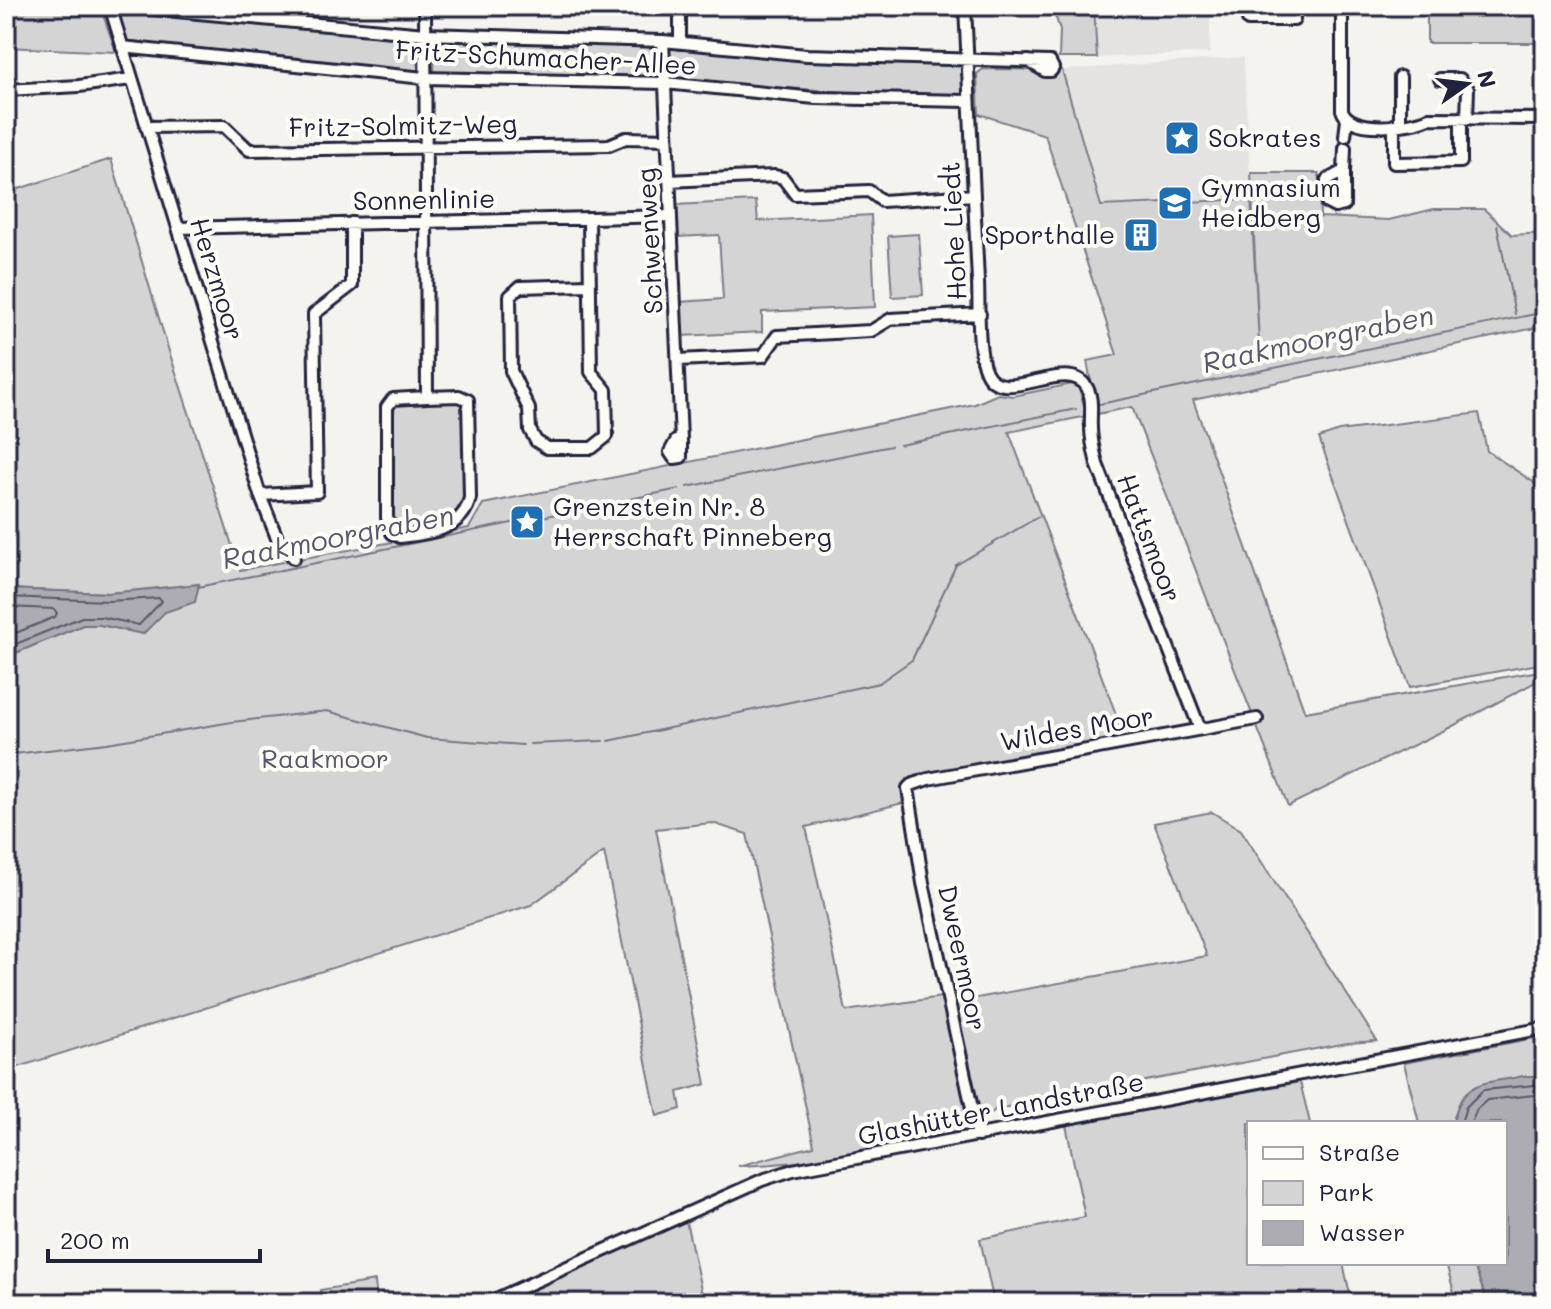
<svg xmlns="http://www.w3.org/2000/svg" width="1551" height="1309" font-family="Mali,sans-serif">
	<rect width="100%" height="100%" fill="#f4f3ef"/>
	<filter id="ink" filterUnits="userSpaceOnUse"><feTurbulence type="fractalNoise" baseFrequency=".0125" numOctaves="2"/><feDisplacementMap in="SourceGraphic" scale="16" xChannelSelector="R" yChannelSelector="G"/><feConvolveMatrix kernelMatrix="1 2 1 2 8 2 1 2 1" color-interpolation-filters="sRGB"/></filter>
	<g filter="url(#ink)">
		<path fill="#e4e3e2" d="M1094 6H1210V53L1097 58Z
			M1244 57 1258 345 1101 206 1062 70Z"/>
		<path fill="#d5d4d5" stroke="#7c7b88" stroke-width="2" d="M6 6 101 9 116 52 6 47Z
			M1052 6H1094L1097 58H1059L1060 30Z
			M1427 6H1545V43H1427Z
			M118 11 232 18 422 36 421 71 205 49 125 44Z
			M435 39 659 45 661 78 434 74Z
			M670 46 959 64 964 69 965 99 669 81Z
			M983 69 1062 70 1101 206 1251 199 1259 344 1251 173H1319L1320 217 1389 220 1434 209H1484L1512 235 1545 233V326L1193 400 1305 712 1545 670V677L1451 727 1288 806 1132 407 1097 414 1087 361 1117 355 1045 135 979 114 977 74Z
			M111 159 167 345 240 570 469 528 483 504 975 404 998 394 1013 396 1072 384 1079 388 1087 416 1009 432 1125 738 914 776 902 789 903 803 806 827 846 1011 942 997 966 1112 970 1111V1124L967 1131C890 1147 816 1164 738 1166L814 1146 747 834 712 823 656 829 706 1084 678 1092 681 1109 657 1116 604 852 531 905 6 1071V657L83 625H100L143 634 154 621 159 608 199 585 109 593 6 589V193Z
			M756 201 758 221 871 215 875 307 762 312V332L681 336 679 302 723 299 719 235 676 237 674 205Z
			M919 234 923 295 892 297 888 236Z
			M459 400 463 402 466 505 445 526 398 533 391 521 392 403Z
			M1479 413 1487 451 1545 490V663L1410 687 1319 438 1339 431Z
			M1212 812 1241 830 1377 1041 1347 1043 997 1109 982 1119 955 1002 1207 956 1154 823Z
			M1545 1036V1076C1529 1076 1516 1080 1500 1081 1470 1084 1460 1091 1453 1123H1419L1404 1063Z
			M1300 1082 1310 1123H1249V1263H1343L1352 1303H994L980 1239 1085 1217 1066 1125Z
			M686 1221 704 1303H495Z
			M1446 1263H1473L1488 1303H1457Z
			M375 1281 377 1303H322L320 1290Z"/>
		<path fill="#acacb2" stroke="#757582" stroke-width="2" d="M199 584 195 602 165 612 143 634 100 625H83L6 657V589L109 593Z
			M1523 1076H1545V1303H1488L1473 1263H1505V1123H1453C1463 1076 1486 1085 1523 1076Z"/>
		<g fill="none" stroke-linecap="round" stroke-linejoin="round">
			<path stroke="#59596b" stroke-width="2" d="M6 597 109 601 159 598 162 601 139 625 101 617H82L6 648
				M6 607 54 609 57 613 55 617 6 637
				M1461 1123 1466 1107 1483 1090 1545 1084
				M1471 1123 1477 1109 1487 1100 1545 1094"/>
			<path stroke="#757582" stroke-width="2" d="M1497 225 1515 314
				M1386 325 1388 336
				M1100 404 1545 312
				M900 445 1076 409
				M687 487 891 446
				M198 587 679 489
				M609 741 879 683 912 660 956 565 1038 517
				M530 744 603 741
				M6 755 107 743 232 722 327 711 427 738 523 745
				M526 1301 527 1303"/>
			<defs>
				<path id="minor" d="M110 6 260 495 277 538 294 558
					M122 6 425 34 663 41 807 55 1050 62 1053 68 1051 71H1045L1028 61
					M425 6 427 397 393 399 387 407V518L392 533 400 537C428 534 463 530 470 498L468 400 459 396 427 397
					M965 6C969 98 974 189 978 281 979 302 977 354 986 372 1002 408 1066 356 1086 386 1094 398 1090 415 1091 428 1091 440 1094 452 1097 464L1200 729
					M1248 6V20H1294V6
					M1342 6V110C1349 134 1411 127 1429 118L1545 119
					M663 41 681 439 676 441 670 452 674 458 681 457V439
					M680 43V6
					M122 47 424 78 665 83 815 98 969 101
					M1440 79H1460L1468 89 1467 119
					M6 90 79 86 131 79
					M1394 125V163L1461 162V118
					M1400 125V77
					M146 127 224 126 249 150 609 145 626 138 667 139
					M1345 136 1347 119
					M1344 171V205L1335 207 1327 203V180L1344 171 1345 148
					M669 181 775 176 783 178 795 194 869 191 882 201 974 195
					M589 218 591 372 606 390 607 436 592 448H547L536 441 530 430 529 409 511 371 510 296 520 287 589 285
					M178 228 671 216
					M678 360 763 356 777 336 871 331 891 319 980 314
					M260 495 317 492 314 314 352 285V223
					M978 1136 923 883 908 788 911 785 928 779 1257 719
					M487 1303 762 1180 793 1170 1545 1028"/>
			</defs>
			<use href="#minor" stroke="#22223b" stroke-width="16"/>
			<use href="#minor" stroke="#fdfcf7" stroke-width="10"/>
		</g>
	</g>
	<defs>
		<symbol id="sight-square" viewBox="-11 -11 22 22"><rect x="-9" y="-9" width="18" height="18" rx="4" fill="#1f6fb2" stroke="#fdfcf7"/><path d="M0-6L1.8-2.2L6-1.7L2.9 1.2L3.7 5.4L0 3.3L-3.7 5.4L-2.9 1.2L-6-1.7L-1.8-2.2Z" fill="#fff"/></symbol>
		<symbol id="school-square" viewBox="-11 -11 22 22"><rect x="-9" y="-9" width="18" height="18" rx="4" fill="#1f6fb2" stroke="#fdfcf7"/><path d="M0-5L7-2L0 1L-7-2ZM-4 1L0 2.5L4 1V4Q0 6-4 4Z" fill="#fff"/></symbol>
		<symbol id="building-square" viewBox="-11 -11 22 22"><rect x="-9" y="-9" width="18" height="18" rx="4" fill="#1f6fb2" stroke="#fdfcf7"/><path d="M-4-6H4V6H1V3H-1V6H-4ZM-2.5-4.3h1.7v1.8h-1.7ZM.8-4.3h1.7v1.8H.8ZM-2.5-1h1.7V.8h-1.7ZM.8-1h1.7V.8H.8Z" fill="#fff"/></symbol>
	</defs>
	<g fill-rule="evenodd">
		<use href="#sight-square" x="1162" y="118" width="40" height="40"/>
		<use href="#school-square" x="1155" y="183" width="40" height="40"/>
		<use href="#building-square" x="1121" y="215" width="40" height="40"/>
		<use href="#sight-square" x="507" y="502" width="40" height="40"/>
	</g>
	<g text-anchor="middle" stroke-width="8" stroke-linejoin="round" paint-order="stroke">
		<g font-size="26" fill="#22223b" stroke="#fdfcf7">
			<text transform="translate(546 58) rotate(3)" y="9">Fritz-Schumacher-Allee</text>
			<text transform="translate(403 126) rotate(-1)" y="9">Fritz-Solmitz-Weg</text>
			<text transform="translate(424 200) rotate(-1)" y="9">Sonnenlinie</text>
			<text transform="translate(954 231) rotate(-93)" y="9">Hohe Liedt</text>
			<text transform="translate(650 241) rotate(-93)" y="9">Schwenweg</text>
			<text transform="translate(217 279) rotate(73)" y="9">Herzmoor</text>
			<text transform="translate(1149 538) rotate(69)" y="9">Hattsmoor</text>
			<text transform="translate(1077 729) rotate(-10)" y="9">Wildes Moor</text>
			<text transform="translate(962 958) rotate(78)" y="9">Dweermoor</text>
			<text transform="translate(1001 1109) rotate(-11)" y="9">Glashütter Landstraße</text>
		</g>
		<g font-size="26" fill="#22223b" stroke="#fdfcf7" text-anchor="start">
			<text x="1208" y="147">Sokrates</text>
			<text x="1201" y="197">Gymnasium<tspan x="1201" dy="30">Heidberg</tspan></text>
			<text x="1115" y="244" text-anchor="end">Sporthalle</text>
			<text x="553" y="516">Grenzstein Nr. 8<tspan x="553" dy="30">Herrschaft Pinneberg</tspan></text>
		</g>
		<g font-size="26" fill="#585769" stroke="#fdfcf7">
			<text x="325" y="768">Raakmoor</text>
		</g>
		<g font-size="28" font-style="italic" fill="#59596b" stroke="#fdfcf7">
			<text transform="translate(1318 339) rotate(-12)" y="10">Raakmoorgraben</text>
			<text transform="translate(338 537) rotate(-11)" y="10">Raakmoorgraben</text>
		</g>
	</g>
	<rect width="1551" height="1309" fill="none" stroke="#fdfcf7" stroke-width="32"/>
	<rect x="16" y="16" width="1519" height="1277" fill="none" stroke="#22223b" stroke-width="3" filter="url(#ink)"/>
	<rect x="1247" y="1121" width="260" height="144" fill="#fdfcf7" stroke="#a5a5ac" stroke-width="2"/>
	<rect x="1263" y="1147" width="40" height="12" fill="#fdfcf7" stroke="#a5a5ac" stroke-width="2"/>
	<text x="1319" y="1161" font-size="24" fill="#22223b">Straße</text>
	<rect x="1263" y="1181" width="40" height="24" fill="#d5d4d5" stroke="#a5a5ac" stroke-width="2"/>
	<text x="1319" y="1201" font-size="24" fill="#22223b">Park</text>
	<rect x="1263" y="1221" width="40" height="24" fill="#acacb2" stroke="#a5a5ac" stroke-width="2"/>
	<text x="1319" y="1241" font-size="24" fill="#22223b">Wasser</text>
	<g transform="translate(1467 84) rotate(76)" stroke="#fdfcf7" stroke-width="6" paint-order="stroke">
	<path d="M0-6L14 30L0 20L-14 30Z" fill="#22223b"/>
	<text y="-12" font-size="22" font-weight="bold" text-anchor="middle" fill="#22223b">N</text>
	</g>
	<path d="M48 1249v12h212v-12" fill="none" stroke="#22223b" stroke-width="4"/>
	<text x="60" y="1249" font-size="24" fill="#22223b" stroke="#fdfcf7" stroke-width="6" paint-order="stroke">200 m</text>
</svg>
